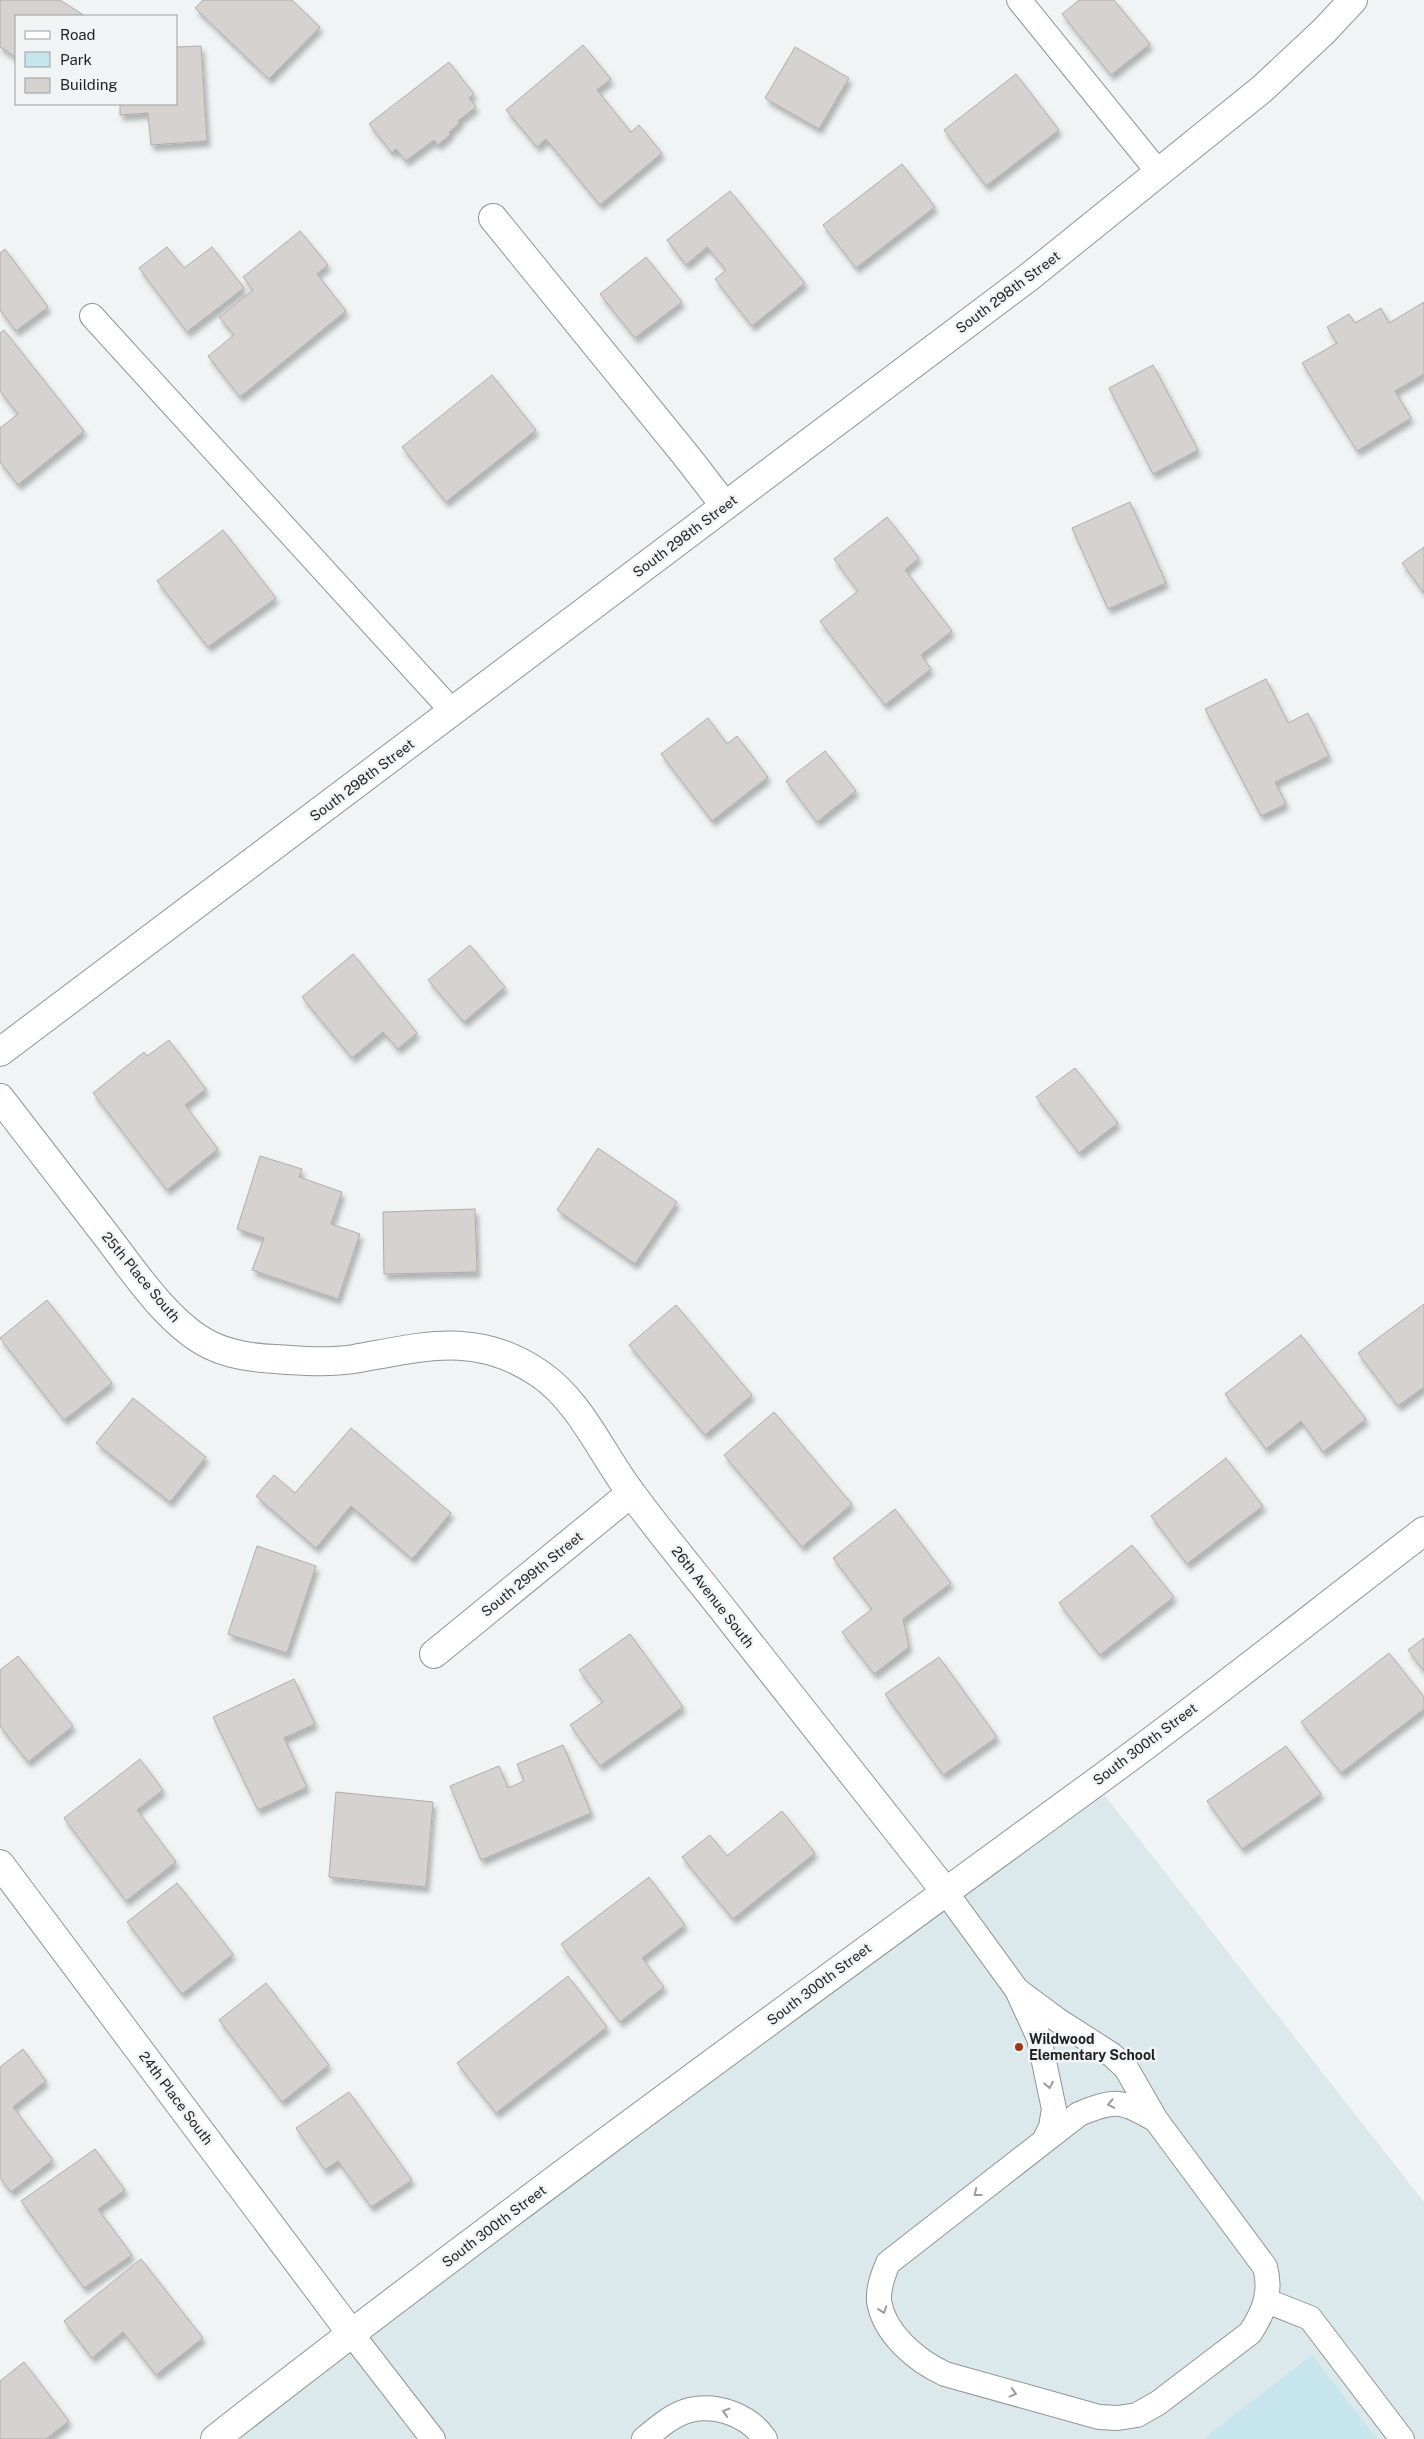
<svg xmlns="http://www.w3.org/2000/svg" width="1424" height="2439" font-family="'Public Sans',sans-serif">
	<defs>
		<filter id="shadow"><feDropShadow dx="3" dy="5.5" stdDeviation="2.5" flood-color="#0004"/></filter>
	</defs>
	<rect width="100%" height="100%" fill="#f0f4f5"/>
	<path fill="#dce9ec" d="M1095 1783 1424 2202V2439H215Z"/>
	<path fill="#c6e5ec" d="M1312 2355 1377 2439H1206L1207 2436Z"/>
	<path fill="#d6d2d0" stroke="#b0acab" filter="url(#shadow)" d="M0 0H60L85 16H16V57L0 47Z
		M203 0H292L320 27 269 79 195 8Z
		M1079 0H1114L1150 44 1111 75 1062 14Z
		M583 45 611 79 597 90 631 132 639 125 662 153 600 205 546 139 537 147 506 110Z
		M201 46 207 141 151 145 148 113 120 115V104H176V47Z
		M795 47 849 78 819 129 765 98Z
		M449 62 474 94 469 98 476 107 458 121 460 123 449 132 451 134 438 145 434 140 406 161 396 149 392 153 369 124Z
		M1016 74 1059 130 986 186 944 130Z
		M902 164 935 207 856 268 823 225Z
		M730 191 805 283 752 326 715 279 726 270 707 247 686 265 667 240Z
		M300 231 328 265 317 274 346 311 240 397 208 356 234 335 219 317 253 290 243 277Z
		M167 247 184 268 212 247 244 288 187 332 139 268Z
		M5 249 48 307 16 331 0 310V253Z
		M646 257 682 302 635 338 600 294Z
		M1424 302V374L1395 391 1411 418 1357 451 1302 363 1337 343 1327 327 1349 314 1355 323 1381 308 1389 323Z
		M4 330 84 431 18 485 0 462V428L18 414 0 391V333Z
		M1153 365 1198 450 1153 474 1109 388Z
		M492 375 536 430 446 502 402 447Z
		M1130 502 1166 583 1108 609 1072 528Z
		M887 517 919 558 905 570 952 631 921 655 931 669 885 705 820 621 858 591 834 559Z
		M223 530 276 598 208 647 157 581Z
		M1424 547V593L1402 563Z
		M1266 679 1288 723 1308 713 1329 756 1275 782 1286 804 1261 816 1205 709Z
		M708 718 727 744 737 736 768 777 712 821 661 754Z
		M825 751 856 791 817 822 786 781Z
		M470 945 505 987 464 1022 428 980Z
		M353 954 417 1033 398 1049 383 1032 352 1058 302 997Z
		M169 1040 206 1089 185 1105 218 1149 167 1190 93 1093 144 1052 147 1056Z
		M1075 1068 1118 1123 1079 1153 1036 1097Z
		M598 1148 677 1202 635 1264 557 1210Z
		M260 1156 302 1169 299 1177 342 1192 331 1224 360 1234 338 1299 252 1270 264 1238 237 1229Z
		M475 1209 477 1272 384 1274 383 1212Z
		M47 1300 112 1383 64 1420 0 1338Z
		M1424 1304V1387L1398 1406 1358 1353Z
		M676 1305 752 1395 705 1435 629 1345Z
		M1301 1335 1366 1419 1323 1452 1301 1421 1266 1449 1225 1394Z
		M133 1398 206 1457 170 1502 96 1443Z
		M774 1412 852 1504 802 1547 724 1455Z
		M351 1428 451 1513 412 1559 351 1506 316 1548 256 1496 274 1475 295 1493Z
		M1226 1458 1263 1506 1187 1564 1151 1516Z
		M895 1509 951 1583 903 1619 909 1647 874 1674 842 1632 872 1609 833 1558Z
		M1132 1545 1174 1597 1100 1655 1059 1603Z
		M257 1546 316 1566 287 1653 228 1634Z
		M630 1634 683 1707 600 1766 570 1725 603 1702 579 1670Z
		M1424 1638V1671L1408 1650Z
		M1389 1653 1424 1697V1709L1341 1773 1301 1722Z
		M18 1656 73 1726 28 1762 0 1726V1670Z
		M939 1657 997 1737 943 1775 885 1694Z
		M294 1679 315 1724 284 1738 307 1787 258 1810 213 1717Z
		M563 1745 591 1813 481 1860 450 1786 499 1766 508 1788 524 1781 517 1764Z
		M1286 1746 1321 1794 1242 1849 1207 1801Z
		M140 1759 163 1790 137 1810 176 1862 126 1901 64 1818Z
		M336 1792 433 1802 426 1887 329 1877Z
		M782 1811 815 1853 733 1919 682 1857 710 1835 727 1856Z
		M649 1877 685 1925 642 1958 664 1987 620 2022 561 1944Z
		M177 1883 233 1954 182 1994 127 1922Z
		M568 1976 607 2027 496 2113 457 2063Z
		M266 1983 329 2065 282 2102 219 2020Z
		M23 2049 46 2081 13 2107 53 2160 11 2192 0 2178V2067Z
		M349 2092 412 2180 371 2207 338 2161 325 2170 296 2128Z
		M95 2149 125 2190 98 2209 132 2255 84 2288 21 2201Z
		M141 2259 203 2338 156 2375 123 2332 92 2358 64 2321Z
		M24 2362 69 2421 46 2439H0V2381Z"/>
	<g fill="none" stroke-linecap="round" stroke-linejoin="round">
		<defs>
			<path id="lane" d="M1019 0 1159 173
				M92 316 453 712
				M945 1891 1017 1990 1039 2038 1054 2109 1051 2127 1044 2141
				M1017 1990 1056 2019 1112 2055 1126 2068 1156 2120 1265 2267C1272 2292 1264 2312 1250 2333L1158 2403 1137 2415 1118 2418 1099 2417 945 2374C917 2361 884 2334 879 2301 878 2288 883 2275 888 2263L1079 2114C1116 2099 1121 2100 1156 2120
				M1267 2301 1310 2318 1402 2439
				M351 2333 433 2439
				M644 2439C656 2429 673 2414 690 2410 717 2404 749 2415 765 2439"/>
			<path id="street" d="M493 218 688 458 725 506
				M0 1052 1029 277 1262 89 1324 31 1353 0
				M0 1098C34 1142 68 1186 102 1230 131 1267 167 1324 210 1345 230 1355 252 1358 275 1359 301 1361 328 1363 354 1359 423 1347 476 1330 540 1374 581 1402 602 1455 632 1494 665 1539 701 1581 735 1625 805 1713 875 1802 945 1891
				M434 1654 631 1493
				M0 1864 351 2333
				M215 2439C503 2214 798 2000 1092 1785 1205 1703 1314 1615 1424 1531"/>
		</defs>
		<use href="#lane" stroke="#919596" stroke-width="26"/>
		<use href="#street" stroke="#919596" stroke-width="30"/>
		<use href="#lane" stroke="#fff" stroke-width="24"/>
		<use href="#street" stroke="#fff" stroke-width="28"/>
	</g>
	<defs><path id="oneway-chevron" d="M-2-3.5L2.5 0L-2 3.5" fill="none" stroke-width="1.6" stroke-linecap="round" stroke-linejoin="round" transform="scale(1.25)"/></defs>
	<g stroke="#9a9b9b">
		<use href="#oneway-chevron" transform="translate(1049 2085) rotate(79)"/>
		<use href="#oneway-chevron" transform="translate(1111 2104) rotate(169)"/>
		<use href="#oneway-chevron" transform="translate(977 2193) rotate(142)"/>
		<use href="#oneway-chevron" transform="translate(883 2310) rotate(71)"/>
		<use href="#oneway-chevron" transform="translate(1013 2393) rotate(15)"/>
		<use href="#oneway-chevron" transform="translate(726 2412) rotate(-164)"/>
	</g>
	<circle fill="#9e3717" stroke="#f0f4f5" stroke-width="2" cx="1019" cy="2047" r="5"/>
	<g text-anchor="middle" stroke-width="5" stroke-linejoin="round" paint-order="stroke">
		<g font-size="14" fill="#1f2021" stroke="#f0f4f5">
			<text transform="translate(1008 292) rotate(-37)" y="5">South 298th Street</text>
			<text transform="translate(685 536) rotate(-37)" y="5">South 298th Street</text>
			<text transform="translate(362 780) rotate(-37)" y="5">South 298th Street</text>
			<text transform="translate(141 1277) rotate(50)" y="5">25th Place South</text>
			<text transform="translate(532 1574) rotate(-39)" y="5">South 299th Street</text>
			<text transform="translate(713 1597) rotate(52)" y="5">26th Avenue South</text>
			<text transform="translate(1145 1744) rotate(-37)" y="5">South 300th Street</text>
			<text transform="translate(819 1984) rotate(-37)" y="5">South 300th Street</text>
			<text transform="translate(176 2098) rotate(53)" y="5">24th Place South</text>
			<text transform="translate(494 2226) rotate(-37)" y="5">South 300th Street</text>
		</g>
		<g font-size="14" font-weight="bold" fill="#1f2021" stroke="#f0f4f5" text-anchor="start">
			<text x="1029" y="2044">Wildwood<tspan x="1029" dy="16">Elementary School</tspan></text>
		</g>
	</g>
	<rect x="15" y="15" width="162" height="90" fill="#f0f4f5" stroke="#9c9fa0"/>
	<rect x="25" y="31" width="25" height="8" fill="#ffffff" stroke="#9c9fa0"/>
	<text x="60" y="40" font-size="15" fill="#1f2021">Road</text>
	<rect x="25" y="52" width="25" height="15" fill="#c6e5ec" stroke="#9c9fa0"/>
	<text x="60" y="65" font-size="15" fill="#1f2021">Park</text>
	<rect x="25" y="78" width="25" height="15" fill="#d6d2d0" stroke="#9c9fa0"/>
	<text x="60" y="90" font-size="15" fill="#1f2021">Building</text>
</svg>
